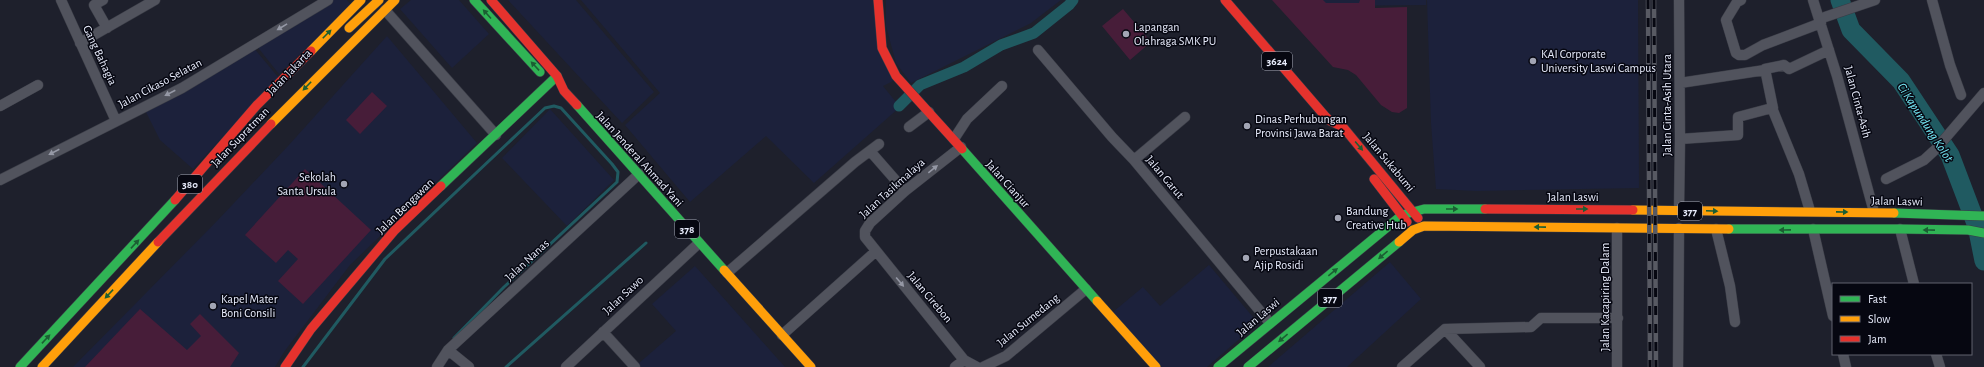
<svg xmlns="http://www.w3.org/2000/svg" width="1984" height="367" font-family="'Alegreya Sans',sans-serif">
	<rect width="100%" height="100%" fill="#1e202c"/>
	<path fill="#1c213b" d="M330 0H347L351 5 279 74 256 45Z
		M411 0H459L489 34 452 68 400 9Z
		M508 0H576L654 92 622 123Z
		M581 0H875L893 81 883 86 900 107 814 183 766 136 690 202 625 125 660 93Z
		M886 0H1061L1031 23 911 83 896 63 886 26Z
		M1319 0H1426V5L1325 6Z
		M1427 0H1638L1639 188 1476 191 1436 189 1431 123Z
		M387 36 477 143 350 265 284 352 275 367H73L217 221 288 146Z
		M253 47 278 77 193 169 160 140 145 110Z
		M550 109 614 180 567 226 502 158Z
		M1390 262 1421 299 1347 367H1268Z
		M1209 265 1258 323 1207 367H1159L1113 312 1143 287 1160 306Z
		M695 266 785 367H641L638 364 676 331 652 304Z"/>
	<path fill="#471d39" d="M1272 0H1323L1326 3H1359L1360 0H1375V8L1407 7V108L1399 113 1392 112 1381 105 1356 75 1348 70 1333 67Z
		M1123 9 1151 42 1130 60 1102 26Z
		M372 92 387 106 360 134 346 120Z
		M305 169 371 230 303 304 278 281 298 259 288 250 276 263 245 235Z
		M140 309 187 350 201 336 190 324 200 314 239 353 230 367H85Z"/>
	<g fill="none" stroke-linecap="round" stroke-linejoin="round">
		<path stroke="#205a61" stroke-width="3" d="M303 367 385 259 545 108 554 106 561 108 612 164 618 172 617 182 504 287 454 338
			M506 367 646 243"/>
		<path stroke="#205a61" stroke-width="11" d="M899 106 920 85 964 67 1001 45 1034 33 1069 5 1073 0"/>
		<path stroke="#205a61" stroke-width="19" d="M1840 0 1851 30 1901 81 1950 155 1977 226 1984 261"/>
		<defs>
			<path id="street" d="M61 0 116 121
				M103 0 94 5 107 28
				M1741 0 1737 2 1726 20 1736 53 1739 55H1745L1763 45 1821 23
				M1813 0 1837 76 1874 212
				M1932 0 1950 65 1961 95
				M385 10 496 135
				M1825 17 1875 0
				M80 43 155 0
				M1038 50 1112 137 1134 160 1270 323
				M1680 83 1765 70
				M0 106 38 85
				M1773 108 1765 69 1784 65 1789 69 1829 50
				M909 127 929 112
				M954 139 967 119 1002 86
				M1680 139 1738 135V117L1772 108 1799 174 1810 211
				M961 147 905 191 870 223 865 231V237L964 360 977 367
				M870 151 905 191
				M1134 160 1185 117
				M1886 179 1924 160 1936 149 1984 93
				M0 180 182 88 328 0
				M1679 210 1680 139 1679 0
				M1617 228V367
				M1716 229 1730 286 1735 322
				M1813 229 1833 316
				M1900 229 1914 284
				M727 273 855 162 879 144
				M1445 329 1480 367
				M603 332 635 367
				M782 335 875 252
				M448 350 469 367
				M1843 354 1846 367
				M1936 354 1940 367
				M437 367 448 350 639 174
				M566 367 699 243
				M955 367 964 360
				M983 367 1006 356 1086 289
				M1402 367 1445 329 1531 327 1541 318H1618
				M1678 367 1679 228"/>
			<path id="fast" d="M474 0 540 72
				M577 105 724 270
				M962 149 1097 301
				M441 186 557 76
				M1894 213 1984 216
				M1729 229H1900L1968 230 1984 233
				M20 367 175 200
				M1218 367 1402 215 1424 209H1485
				M1248 367 1399 242"/>
			<path id="slow" d="M349 28 379 0
				M311 51 361 0
				M271 124 395 0
				M1633 210 1894 213
				M1399 242 1413 230 1424 226 1729 229
				M724 270 811 367
				M1097 301 1156 367
				M42 367 158 242"/>
			<path id="jam" d="M491 0 557 76 564 91 577 105
				M878 0 882 48 896 76 962 149
				M1225 0 1325 116 1330 121 1343 127 1418 218
				M1374 179 1407 222
				M175 200 257 105 311 51
				M1485 209 1633 210
				M158 242 271 124
				M285 367 311 329 394 231 441 186"/>
		</defs>
		<use href="#street" stroke="#3a3c46" stroke-width="11"/>
		<use href="#fast" stroke="#3a3c46" stroke-width="10"/>
		<use href="#slow" stroke="#3a3c46" stroke-width="10"/>
		<use href="#jam" stroke="#3a3c46" stroke-width="10"/>
		<use href="#street" stroke="#51535d" stroke-width="10"/>
		<use href="#fast" stroke="#30b455" stroke-width="9"/>
		<use href="#slow" stroke="#ff9f0a" stroke-width="9"/>
		<use href="#jam" stroke="#e5322d" stroke-width="9"/>
		<defs>
			<path id="rail" d="M1648 0 1650 367
				M1654 0 1656 367"/>
		</defs>
		<use href="#rail" stroke="#585a63" stroke-width="4.5"/>
		<use href="#rail" stroke="#060711" stroke-width="3" stroke-dasharray="9" stroke-linecap="butt"/>
	</g>
	<defs><path id="oneway-solid" d="M-6-.8H1V-3.2L6.5 0L1 3.2V.8H-6Z"/></defs>
	<g fill="#1b5e33">
		<use href="#oneway-solid" transform="translate(487 14) rotate(-132)"/>
		<use href="#oneway-solid" transform="translate(327 34) rotate(-45)"/>
		<use href="#oneway-solid" transform="translate(535 66) rotate(-133)"/>
		<use href="#oneway-solid" transform="translate(307 86) rotate(134)"/>
		<use href="#oneway-solid" transform="translate(1359 146) rotate(50)"/>
		<use href="#oneway-solid" transform="translate(1452 209)"/>
		<use href="#oneway-solid" transform="translate(1582 209)"/>
		<use href="#oneway-solid" transform="translate(1712 211) rotate(2)"/>
		<use href="#oneway-solid" transform="translate(1842 212) rotate(1)"/>
		<use href="#oneway-solid" transform="translate(1540 227) rotate(-179)"/>
		<use href="#oneway-solid" transform="translate(1785 230) rotate(179)"/>
		<use href="#oneway-solid" transform="translate(1929 230) rotate(-179)"/>
		<use href="#oneway-solid" transform="translate(135 244) rotate(-47)"/>
		<use href="#oneway-solid" transform="translate(1383 255) rotate(140)"/>
		<use href="#oneway-solid" transform="translate(1333 272) rotate(-39)"/>
		<use href="#oneway-solid" transform="translate(109 294) rotate(133)"/>
		<use href="#oneway-solid" transform="translate(1283 338) rotate(140)"/>
		<use href="#oneway-solid" transform="translate(46 339) rotate(-47)"/>
	</g>
	<g fill="#9598a5">
		<use href="#oneway-solid" transform="translate(282 27) rotate(149)"/>
		<use href="#oneway-solid" transform="translate(170 93) rotate(153)"/>
		<use href="#oneway-solid" transform="translate(54 152) rotate(153)"/>
		<use href="#oneway-solid" transform="translate(933 169) rotate(-39)"/>
		<use href="#oneway-solid" transform="translate(900 282) rotate(50)"/>
	</g>
	<g fill="#a2a5b4" stroke="#060711" stroke-width="1.5">
		<circle cx="1126" cy="34" r="4"/>
		<circle cx="1533" cy="61" r="4"/>
		<circle cx="1247" cy="126" r="4"/>
		<circle cx="344" cy="184" r="4"/>
		<circle cx="1338" cy="218" r="4"/>
		<circle cx="1246" cy="258" r="4"/>
		<circle cx="213" cy="306" r="4"/>
	</g>
	<g text-anchor="middle" stroke-width="3" stroke-linejoin="round" paint-order="stroke">
		<g fill="#060711" stroke="#a5a8b6" stroke-width="1">
			<rect x="1262" y="52" width="30" height="18" rx="3"/>
			<rect x="178" y="175" width="24" height="18" rx="3"/>
			<rect x="1678" y="202" width="24" height="18" rx="3"/>
			<rect x="675" y="220" width="24" height="18" rx="3"/>
			<rect x="1318" y="289" width="24" height="18" rx="3"/>
		</g>
		<g font-size="11" font-weight="bold" fill="#e9edfd">
			<text x="1277" y="65">3624</text>
			<text x="190" y="188">380</text>
			<text x="1690" y="215">377</text>
			<text x="687" y="233">378</text>
			<text x="1330" y="302">377</text>
		</g>
		<g font-size="12" fill="#e9edfd" stroke="#060711" text-anchor="start">
			<text x="1134" y="31">Lapangan<tspan x="1134" dy="14">Olahraga SMK PU</tspan></text>
			<text x="1541" y="58">KAI Corporate<tspan x="1541" dy="14">University Laswi Campus</tspan></text>
			<text x="1255" y="123">Dinas Perhubungan<tspan x="1255" dy="14">Provinsi Jawa Barat</tspan></text>
			<text x="336" y="181" text-anchor="end">Sekolah<tspan x="336" dy="14">Santa Ursula</tspan></text>
			<text x="1346" y="215">Bandung<tspan x="1346" dy="14">Creative Hub</tspan></text>
			<text x="1254" y="255">Perpustakaan<tspan x="1254" dy="14">Ajip Rosidi</tspan></text>
			<text x="221" y="303">Kapel Mater<tspan x="221" dy="14">Boni Consili</tspan></text>
		</g>
		<g font-size="12" fill="#e9edfd" stroke="#060711">
			<text transform="translate(100 55) rotate(65)" y="4">Gang Bahagia</text>
			<text transform="translate(289 72) rotate(-46)" y="4">Jalan Jakarta</text>
			<text transform="translate(160 83) rotate(-28)" y="4">Jalan Cikaso Selatan</text>
			<text transform="translate(1858 102) rotate(75)" y="4">Jalan Cinta-Asih</text>
			<text transform="translate(1667 105) rotate(-90)" y="4">Jalan Cinta-Asih Utara</text>
			<text transform="translate(240 137) rotate(-46)" y="4">Jalan Supratman</text>
			<text transform="translate(640 159) rotate(48)" y="4">Jalan Jenderal Ahmad Yani</text>
			<text transform="translate(1389 162) rotate(50)" y="4">Jalan Sukabumi</text>
			<text transform="translate(1165 177) rotate(50)" y="4">Jalan Garut</text>
			<text transform="translate(1008 184) rotate(48)" y="4">Jalan Cianjur</text>
			<text transform="translate(892 188) rotate(-42)" y="4">Jalan Tasikmalaya</text>
			<text x="1573" y="201">Jalan Laswi</text>
			<text transform="translate(1897 201) rotate(1)" y="4">Jalan Laswi</text>
			<text transform="translate(405 206) rotate(-44)" y="4">Jalan Bengawan</text>
			<text transform="translate(527 260) rotate(-43)" y="4">Jalan Nanas</text>
			<text transform="translate(623 295) rotate(-43)" y="4">Jalan Sawo</text>
			<text transform="translate(930 297) rotate(50)" y="4">Jalan Cirebon</text>
			<text transform="translate(1605 297) rotate(-90)" y="4">Jalan Kacapiring Dalam</text>
			<text transform="translate(1258 317) rotate(-40)" y="4">Jalan Laswi</text>
			<text transform="translate(1028 320) rotate(-39)" y="4">Jalan Sumedang</text>
		</g>
		<g font-size="13" font-style="italic" fill="#78effc" stroke="#060711">
			<text transform="translate(1926 122) rotate(57)" y="5">Ci Kapundung Kolot</text>
		</g>
	</g>
	<rect x="1832" y="283" width="140" height="72" fill="#060711" stroke="#61636f"/>
	<rect x="1840" y="296" width="20" height="6" fill="#30b455" stroke="#61636f"/>
	<text x="1868" y="303" font-size="12" fill="#e9edfd">Fast</text>
	<rect x="1840" y="316" width="20" height="6" fill="#ff9f0a" stroke="#61636f"/>
	<text x="1868" y="323" font-size="12" fill="#e9edfd">Slow</text>
	<rect x="1840" y="336" width="20" height="6" fill="#e5322d" stroke="#61636f"/>
	<text x="1868" y="343" font-size="12" fill="#e9edfd">Jam</text>
</svg>
